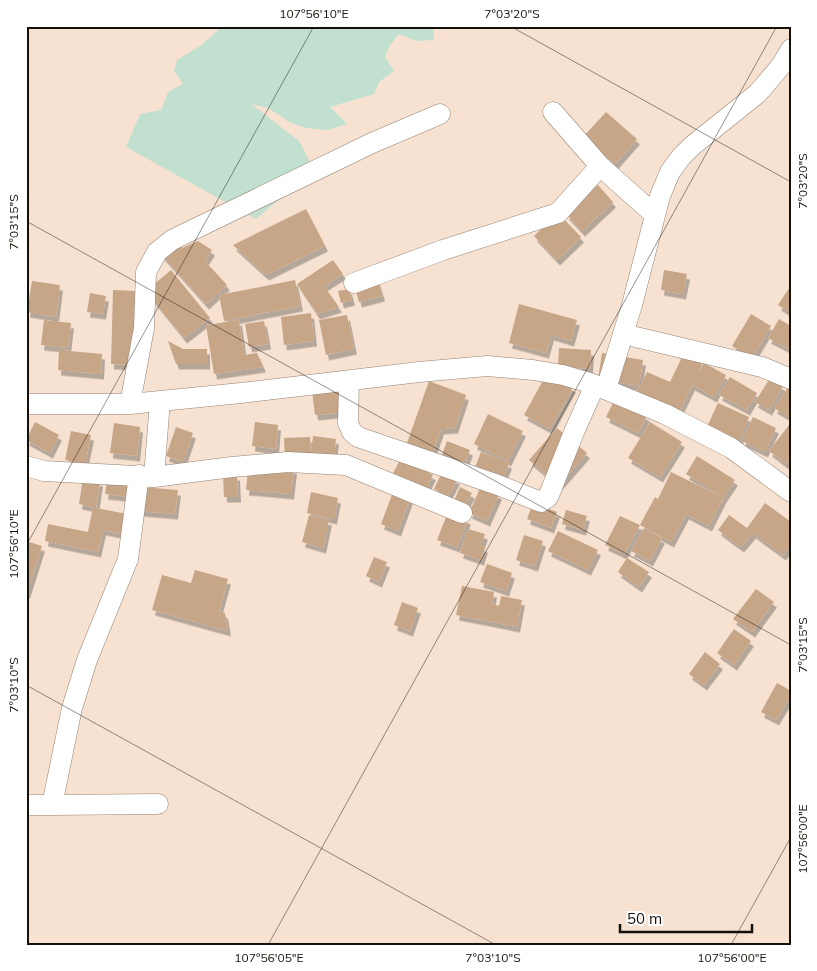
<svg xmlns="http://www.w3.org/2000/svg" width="817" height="971" font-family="Mulish,sans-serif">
	<defs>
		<filter id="shadow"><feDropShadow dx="3" dy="5.5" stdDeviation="0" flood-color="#0004"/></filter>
	</defs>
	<rect width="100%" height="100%" fill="#f7e2d2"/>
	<path fill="#c1e0cf" d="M223 26H429L433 30 434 40 416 41 399 34 390 45 385 57 394 71 379 82 374 94 330 107 347 124 328 130 306 128 291 123 268 108 251 104 299 141 314 170 256 219 126 147 140 114 161 110 168 92 183 84 174 71 177 60 200 46Z"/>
	<path fill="#c7a587" filter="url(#shadow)" d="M606 112 637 139 615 164 584 136Z
		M598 185 613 202 582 231 566 214Z
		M306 209 325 246 266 275 233 245Z
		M558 213 581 237 557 260 534 236Z
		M177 238 182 248 198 241 212 250 205 261 227 285 206 304 160 253Z
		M333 260 343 274 324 286 339 307 317 314 297 284Z
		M171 270 210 318 184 338 146 291Z
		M664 270 687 274 683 294 661 290Z
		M377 279 382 296 359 302 354 285Z
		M295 280 300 306 224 321 219 295Z
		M32 281 60 285 56 317 27 312Z
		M791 285V313L778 305Z
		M349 289 352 300 341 303 338 291Z
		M113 290 135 291 133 365 111 364Z
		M90 293 106 296 103 314 87 312Z
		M519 304 577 320 571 341 551 335 546 353 509 343Z
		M311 313 314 341 284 345 281 317Z
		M751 314 771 326 752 358 732 346Z
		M347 315 354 349 326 355 319 320Z
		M779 319 791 326V346L789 349 768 338Z
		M44 320 71 323 68 348 41 345Z
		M239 320 244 355 257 353 263 367 214 374 206 325Z
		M264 321 268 344 249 347 245 324Z
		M168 341 183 349H207V364H176Z
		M559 348 591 350 590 369 558 367Z
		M59 350 102 354 101 374 58 370Z
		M602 353 643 360 639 386 598 379Z
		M684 353 703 361 697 375 704 363 726 375 714 397 692 385 678 414 636 394 647 372 670 382Z
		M547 373 573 387 550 429 524 415Z
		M730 377 757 393 747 410 719 395Z
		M770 378 783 386 769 410 755 402Z
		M429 381 466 395 455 428 441 429 433 452 407 443Z
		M789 386 791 387V418L774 408Z
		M345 387 347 412 315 415 312 391Z
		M615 399 647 416 638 433 606 417Z
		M718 403 749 417 738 443 706 429Z
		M488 414 523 431 508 461 474 444Z
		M753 417 776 428 765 452 742 441Z
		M35 422 59 435 50 453 26 440Z
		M255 422 278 425 276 449 252 446Z
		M650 422 682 442 660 477 628 458Z
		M114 423 140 427 137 456 110 453Z
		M789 425 791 427V458L786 464 769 451Z
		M176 427 193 433 183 462 166 456Z
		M557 428 587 453 559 485 529 460Z
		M71 431 91 435 85 464 65 460Z
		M313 436 336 439 334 456 311 453Z
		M310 437 311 453 285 460 284 438Z
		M447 441 470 450 464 466 441 458Z
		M481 452 509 463 502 481 474 470Z
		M697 456 735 480 723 498 709 526 686 514 671 542 640 525 624 554 605 545 620 516 640 525 655 497 658 499 671 472 722 497 686 474Z
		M401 458 433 475 422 496 390 479Z
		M294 468 291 494 246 490 248 471Z
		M442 472 457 479 448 496 434 489Z
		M223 475H237L238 497H224Z
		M83 478 100 481 96 508 127 514 123 534 103 530 98 552 45 541 48 524 88 532 93 507 79 504Z
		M107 480 132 483 130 497 105 494Z
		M481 486 499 494 487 521 469 513Z
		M141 487 178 490 175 514 139 511Z
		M460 487 472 493 465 506 454 501Z
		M311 492 338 498 334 519 307 513Z
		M393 492 410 498 398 531 381 524Z
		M533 503 557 512 551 528 527 519Z
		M765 503 791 522V544L783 555 753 533 741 547 718 530 729 515 747 528Z
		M566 510 587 516 583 530 562 524Z
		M448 512 468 519 457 547 437 540Z
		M309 515 329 520 323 548 302 542Z
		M468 529 485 534 481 546 485 547 481 560 460 553Z
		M643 529 662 538 650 561 631 551Z
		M558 531 598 550 588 570 548 551Z
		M524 535 543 541 535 566 516 560Z
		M26 541 42 546 27 593H26Z
		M374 557 387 562 379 582 366 576Z
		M627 558 649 572 639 587 618 572Z
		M487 564 512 573 506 591 480 582Z
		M195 570 228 579 219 611 225 613 228 631 152 610 162 575 191 583Z
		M462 586 494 592 492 604 499 606 501 596 522 600 517 627 456 615Z
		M756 589 774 602 752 632 733 619Z
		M402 602 418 608 410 631 394 625Z
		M734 629 751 641 734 665 717 653Z
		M705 652 720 664 704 685 689 674Z
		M777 683 791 691V695L776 720 761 712Z"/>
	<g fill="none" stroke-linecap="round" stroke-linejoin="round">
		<defs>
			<path id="street" d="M553 112 600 166 655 215
				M354 283 443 250 558 213 600 166
				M623 334 762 367 791 379
				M349 381 348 423 352 432 358 437 498 485 541 502 548 497 551 490 574 432 595 385
				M606 389 632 305 660 196 670 172 681 157 692 146 758 93 781 66 791 49
				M26 404H130L241 393 419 372 487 366 533 370 563 375 590 383 665 414 731 448 791 492
				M130 404 144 328 146 272 157 252 172 240 372 143 440 114
				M26 466 44 471 154 477 160 401
				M139 475 128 559 87 660 72 708 52 805 158 804
				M154 477 232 467 288 462 346 465 462 513
				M26 805H52"/>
		</defs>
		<use href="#street" stroke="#948272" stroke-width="21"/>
		<use href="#street" stroke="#fff" stroke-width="20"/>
	</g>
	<path fill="none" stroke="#16100a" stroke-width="1" stroke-opacity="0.45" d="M510 26 791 182M26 221 791 645M26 546 314 26M26 685 496 945M268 945 777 26M731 945 791 837"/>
	<rect width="817" height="971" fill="none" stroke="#ffffff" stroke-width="55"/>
	<path d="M620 924v8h132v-8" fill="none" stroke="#16100a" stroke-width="2.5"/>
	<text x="627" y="924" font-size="15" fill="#16100a" stroke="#ffffff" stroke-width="4" paint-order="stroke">50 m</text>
	<rect x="28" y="28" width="762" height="916" fill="none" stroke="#16100a" stroke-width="2"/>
	<g font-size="12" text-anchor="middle" fill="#16100a">
		<text x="314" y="18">107°56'10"E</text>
		<text x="512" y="18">7°03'20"S</text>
		<text transform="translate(803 181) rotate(-90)" y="4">7°03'20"S</text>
		<text transform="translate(14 222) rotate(-90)" y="4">7°03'15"S</text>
		<text transform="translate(14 544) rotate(-90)" y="4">107°56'10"E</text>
		<text transform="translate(803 645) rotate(-90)" y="4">7°03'15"S</text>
		<text transform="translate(14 685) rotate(-90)" y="4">7°03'10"S</text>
		<text transform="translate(803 839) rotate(-90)" y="4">107°56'00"E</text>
		<text x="269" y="962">107°56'05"E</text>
		<text x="493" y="962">7°03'10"S</text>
		<text x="732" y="962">107°56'00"E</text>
	</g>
</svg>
